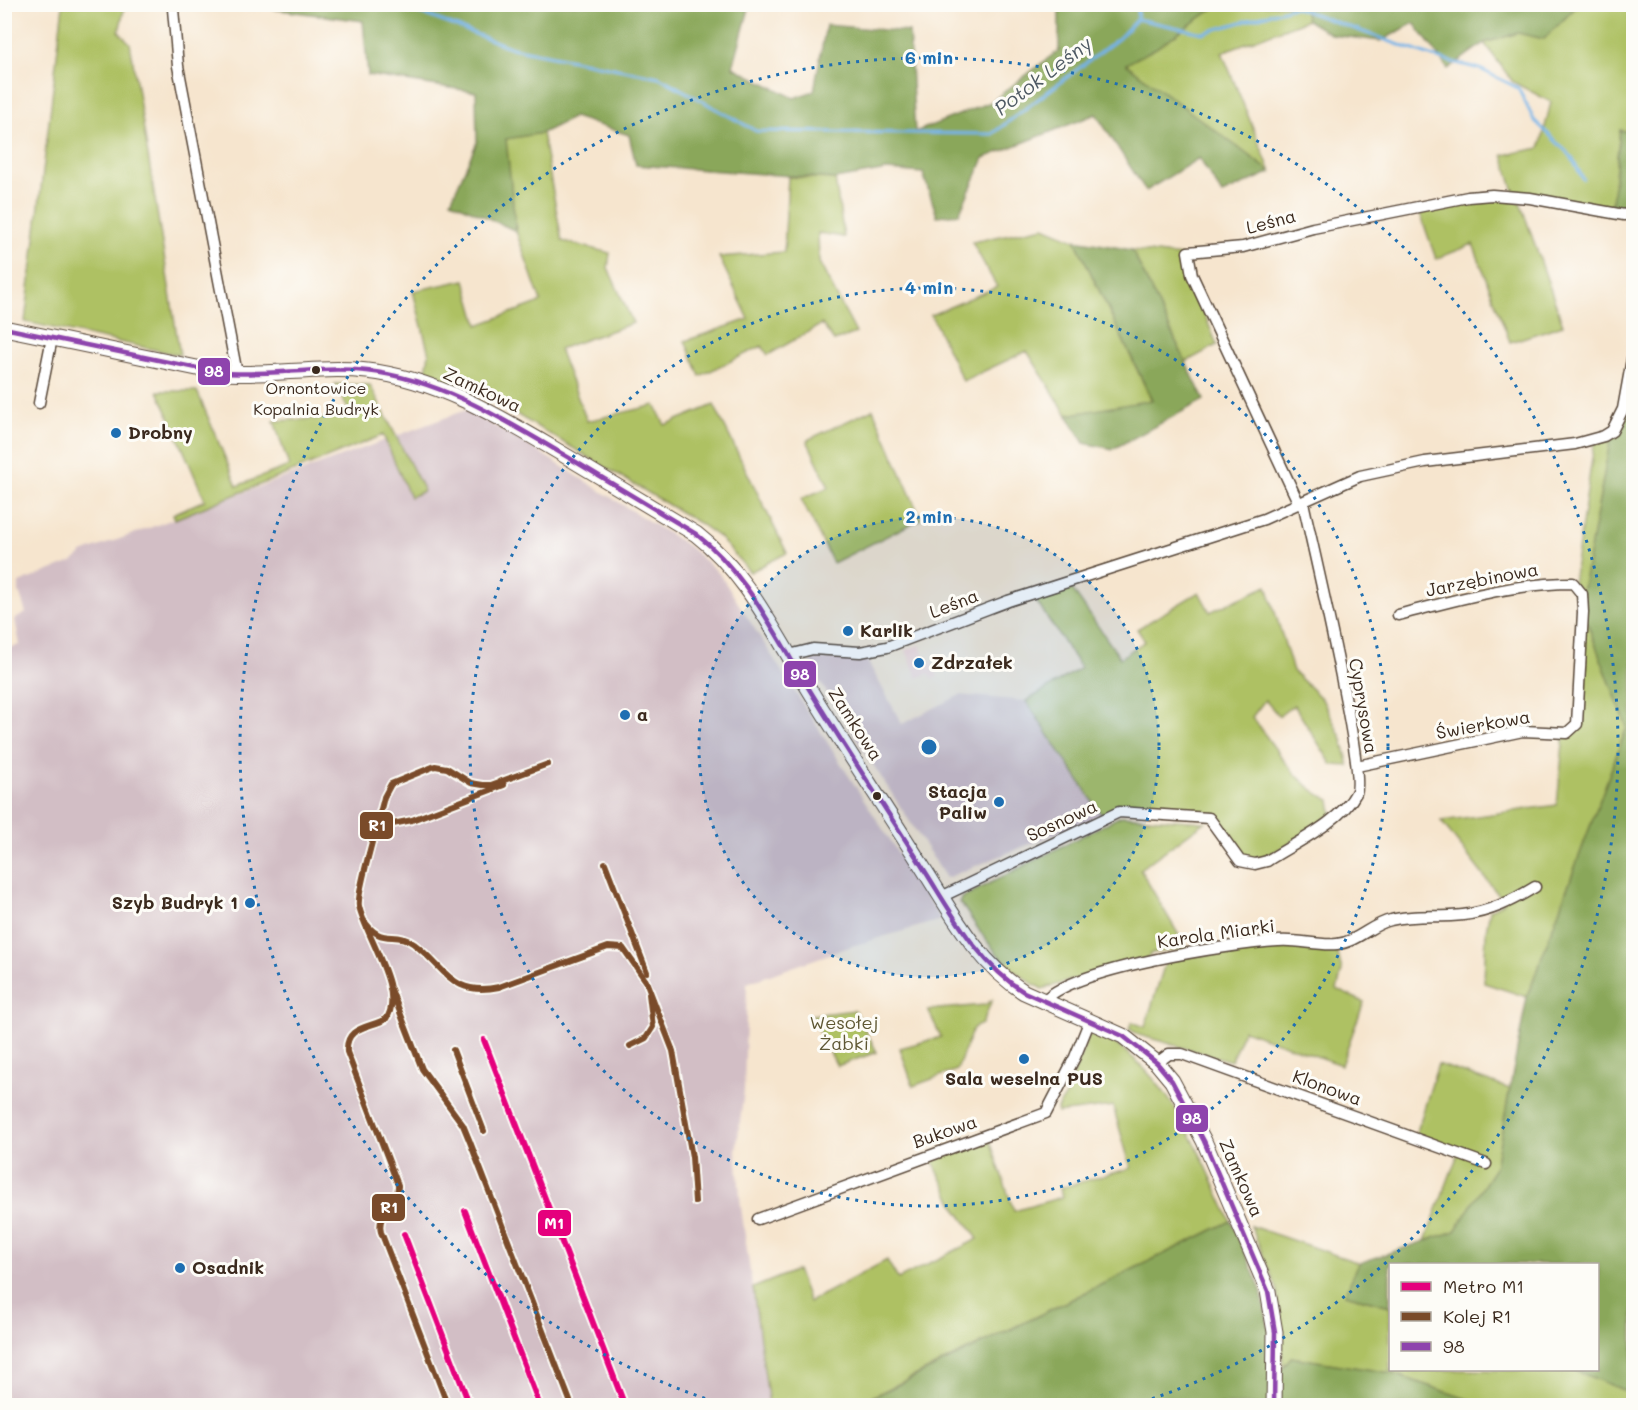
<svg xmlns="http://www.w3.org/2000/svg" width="1638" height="1410" font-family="Mali,sans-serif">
	<rect width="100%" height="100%" fill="#fdfcf7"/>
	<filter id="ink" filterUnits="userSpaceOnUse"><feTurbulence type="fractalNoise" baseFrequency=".0167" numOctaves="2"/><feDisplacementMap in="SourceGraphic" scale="12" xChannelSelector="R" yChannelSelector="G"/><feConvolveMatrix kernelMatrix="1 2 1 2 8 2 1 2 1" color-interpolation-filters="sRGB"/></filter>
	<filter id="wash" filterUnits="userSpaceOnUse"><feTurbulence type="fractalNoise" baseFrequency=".008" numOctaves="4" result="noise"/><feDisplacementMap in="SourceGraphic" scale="24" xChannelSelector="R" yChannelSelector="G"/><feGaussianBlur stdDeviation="1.35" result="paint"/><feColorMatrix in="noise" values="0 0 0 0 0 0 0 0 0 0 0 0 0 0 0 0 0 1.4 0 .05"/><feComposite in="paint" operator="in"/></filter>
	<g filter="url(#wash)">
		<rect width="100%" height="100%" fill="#f6e5ce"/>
		<path fill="#f7d0cf" d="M920 645 927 663 932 662 938 677 932 679 929 673 917 678 906 650Z"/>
		<path fill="#d2bec5" d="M466 410 520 440 688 546 719 573 941 920 852 946 747 983 744 1091 736 1151 741 1207 769 1405 5 1406 4 649 20 645 15 619 26 613 19 592V583L74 561 82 553Z
			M866 658 902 724 960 695 1026 701 1102 815 946 878 813 671 811 659Z"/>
		<path fill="#aec164" stroke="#747641" stroke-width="1.5" d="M63 5H125L119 32 130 43 180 355 25 322Z
			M1218 5H1303L1307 20 1222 52 1271 172 1125 64 1156 48Z
			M1578 5H1633V133L1620 130 1611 213 1514 192 1503 155 1540 148 1551 102 1513 82 1484 43 1518 33 1544 39Z
			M542 133 562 241 610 253 608 268 633 323 559 349 587 421 655 405 665 425 714 405 787 553 750 572 719 537 699 523 489 398 426 371 429 354 413 291 465 280 478 325 541 302 516 231 505 139Z
			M788 177 835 179 844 237 818 233 819 262 856 333 834 341 822 324 768 355 762 346 700 376 685 341 749 319 719 257 784 252Z
			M1497 199 1520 202 1563 325 1510 342 1473 244 1436 259 1419 210Z
			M1044 227 1075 240 1152 401 1067 415 1027 351 963 381 931 315 997 287 972 242Z
			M1132 250 1181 256 1217 345 1186 362Z
			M335 384 370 385 424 491 410 497 383 435 175 519 173 514 205 500 158 391H197L237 486 289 466 274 421 352 417Z
			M873 409 921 519 833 563 801 499 829 487 807 440Z
			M1612 431 1582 594 1573 583 1595 439Z
			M1267 586 1293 671 1322 699 1342 739 1349 766 1332 765 1294 705 1279 716 1265 700 1252 717C1274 745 1296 786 1330 800L1332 814C1316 825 1260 870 1242 856 1230 846 1224 826 1212 815L1119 807 1102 815 1026 701 1081 668 1034 598 1072 589 1120 658 1145 641 1137 629 1199 592 1210 612Z
			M1583 612 1627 727 1527 997 1484 983 1486 931 1490 910 1504 902 1441 821 1557 805 1564 733 1577 724Z
			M1121 816 1205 822 1140 869 1187 949 1152 953 1147 958 1042 989C1000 966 986 940 960 902L961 898Z
			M1285 943 1336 947 1342 970 1337 990 1364 1002 1341 1065 1244 1030 1231 1061 1139 1035 1129 1029 1132 1022 1145 1027 1166 960Z
			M992 1000 982 1024 973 1028 957 1070 913 1086 900 1048 941 1037 928 1010 985 1005Z
			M855 1010 877 1052 837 1066 811 1015Z
			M1095 1032C1169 1069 1198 1150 1231 1221L855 1405H769L753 1288 797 1270 809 1302 887 1260 898 1279 978 1239 957 1210 932 1160 990 1141 1014 1211 1062 1197 1060 1188 1131 1168 1113 1106 1058 1113 1057 1109 1065 1097 1088 1037Z
			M1438 1064 1510 1089 1495 1168 1455 1232 1425 1241 1458 1154 1415 1138Z
			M1251 1226 1359 1263 1345 1294 1390 1306V1370H1574L1633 1394V1405H1484L1391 1373 1291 1357 1283 1367 1277 1289Z"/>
		<path fill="#8aa75a" stroke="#62683c" stroke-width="1.5" d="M271 5H750L733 67 794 98 814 91 826 25 909 32 915 132 991 102 1059 50V5H1218L1156 48 1126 64 1271 172 1222 194 1199 158 1146 191 1096 114 984 158 959 214 937 216 923 173 887 170 835 179 636 165 629 135 574 117 542 133 506 139 516 231 451 201 477 142 476 92 368 75 363 21 273 9Z
			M1303 5V4L1578 5 1544 39 1518 33 1484 43 1448 69 1414 23 1381 41 1332 35 1307 20Z
			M1620 130 1633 133V212L1611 213Z
			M1075 240 1132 250 1204 400 1113 449 1084 443 1067 415 1152 400Z
			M1633 349V1394L1574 1370H1598V1264H1390V1306L1345 1294 1359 1263 1455 1231 1495 1168 1527 997 1627 727 1583 612 1582 594 1612 431 1618 422Z
			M1231 1221 1261 1290 1269 1330 1270 1385 1291 1357 1391 1373 1484 1405 855 1406Z"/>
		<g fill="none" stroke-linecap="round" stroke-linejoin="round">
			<path stroke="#74b3e7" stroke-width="3" d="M397 4 512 48 659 77 756 131 992 134 1119 38 1137 19 1203 33 1294 7 1433 57 1480 69 1518 88 1534 120 1571 156 1583 179
				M1137 19 1138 4"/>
		</g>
	</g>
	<g filter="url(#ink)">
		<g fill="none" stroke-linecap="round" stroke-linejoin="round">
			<defs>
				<path id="street" d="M173 9 178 66 237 374
					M39 403 52 338
					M1299 504 1192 275 1188 252 1243 247 1313 228 1468 197 1492 195 1530 198 1624 215 1634 212
					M789 655 813 649 860 652 887 647 1008 601 1264 519 1360 476 1425 462 1575 444 1604 436 1612 431 1623 409 1634 348
					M1357 766 1523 731 1567 733 1577 724 1583 612 1582 594 1573 583C1513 583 1456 600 1398 615
					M941 897 1119 812 1209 818 1240 861 1255 864 1267 861C1293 844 1342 821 1356 793 1367 773 1311 540 1303 502
					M1043 1002C1071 968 1231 944 1278 941 1297 939 1318 946 1337 944 1357 942 1372 924 1391 920 1415 914 1439 918 1463 915 1490 912 1512 901 1535 887
					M1157 1063 1169 1054H1182L1486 1164
					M758 1219 1046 1113 1075 1057 1090 1020"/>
				<path id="secondary" d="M4 328 221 373C270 376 320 366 367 371 441 379 508 422 571 459 612 484 654 509 696 534 745 572 771 627 803 679 842 744 885 807 925 871 953 915 978 963 1024 992L1123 1036 1157 1063 1172 1081 1204 1141 1268 1291 1275 1332 1274 1406"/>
			</defs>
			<use href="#street" stroke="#574638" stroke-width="13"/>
			<use href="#secondary" stroke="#574638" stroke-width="17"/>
			<use href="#street" stroke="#fff" stroke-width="10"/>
			<use href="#secondary" stroke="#fff" stroke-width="15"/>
			<defs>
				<path id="bus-1" d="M4 328 221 373C270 376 320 366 367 371 441 379 508 422 571 459 612 484 654 509 696 534 745 572 771 627 803 679 842 744 885 807 925 871 953 915 978 963 1024 992L1123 1036 1157 1063 1172 1081 1204 1141 1268 1291 1275 1332 1274 1406"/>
			</defs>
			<use href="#bus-1" stroke="#fdfcf7" stroke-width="9"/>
			<use href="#bus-1" stroke="#8e44ad" stroke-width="4.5"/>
			<defs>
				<path id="rail-1" d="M393 824 412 820 504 785
					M605 863 647 972
					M363 919C381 948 395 929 414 944 446 968 451 997 499 987L608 947 623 948 646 981 673 1051 692 1157 695 1202
					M391 989 422 1069 463 1125 470 1142 572 1406
					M630 1046 646 1038 653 1027 649 994
					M453 1050 484 1131
					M448 1406 381 1232C376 1212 399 1205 398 1185L347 1052C345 1026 369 1028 386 1019 406 993 365 935 359 906 356 893 380 816 384 797L391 784 435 766 447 768 471 783 483 785H491L548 764"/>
			</defs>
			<use href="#rail-1" stroke="#fdfcf7" stroke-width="10"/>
			<use href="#rail-1" stroke="#7a4b2a" stroke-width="6"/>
			<defs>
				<path id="metro-1" d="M484 1040 625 1406
					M465 1211 540 1406
					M404 1234 470 1406"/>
			</defs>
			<use href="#metro-1" stroke="#fdfcf7" stroke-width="10"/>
			<use href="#metro-1" stroke="#e5007d" stroke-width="6"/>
		</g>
	</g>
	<circle cx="929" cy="747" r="230" fill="#1f6fb2" fill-opacity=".12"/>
	<g fill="none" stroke="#1f6fb2" stroke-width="3" stroke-dasharray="3 6">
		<circle cx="929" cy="747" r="230"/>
		<circle cx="929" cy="747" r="459"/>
		<path d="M722 1404A689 689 0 1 1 1136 1404"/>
	</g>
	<g fill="#3b2a1e" stroke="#fdfcf7" stroke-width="2">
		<circle cx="316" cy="370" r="5"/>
		<circle cx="877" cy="796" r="5"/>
	</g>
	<g fill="#1f6fb2" stroke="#fdfcf7" stroke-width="2">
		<circle cx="116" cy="433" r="6"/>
		<circle cx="848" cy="631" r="6"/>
		<circle cx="919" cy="663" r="6"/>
		<circle cx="625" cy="715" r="6"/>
		<circle cx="999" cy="802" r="6"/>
		<circle cx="250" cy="903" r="6"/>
		<circle cx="1024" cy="1059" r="6"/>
		<circle cx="180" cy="1268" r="6"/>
	</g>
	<g text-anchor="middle" stroke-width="6" stroke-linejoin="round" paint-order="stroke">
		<g font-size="16" fill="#3b2a1e" stroke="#fdfcf7">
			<text x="316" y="394">Ornontowice<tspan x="316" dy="21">Kopalnia Budryk</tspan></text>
		</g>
		<g font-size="18" fill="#3b2a1e" stroke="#fdfcf7">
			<text transform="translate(1271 222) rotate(-15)" y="6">Leśna</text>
			<text transform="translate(482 390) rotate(25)" y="6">Zamkowa</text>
			<text transform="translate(1482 580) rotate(-11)" y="6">Jarzębinowa</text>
			<text transform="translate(954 604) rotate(-21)" y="6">Leśna</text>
			<text transform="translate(1363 706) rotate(80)" y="6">Cyprysowa</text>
			<text transform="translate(855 724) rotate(57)" y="6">Zamkowa</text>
			<text transform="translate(1483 725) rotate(-10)" y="6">Świerkowa</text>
			<text transform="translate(1062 821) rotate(-25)" y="6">Sosnowa</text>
			<text transform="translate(1216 934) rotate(-8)" y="6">Karola Miarki</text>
			<text transform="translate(1327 1088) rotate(20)" y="6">Klonowa</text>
			<text transform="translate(945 1132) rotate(-19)" y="6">Bukowa</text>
			<text transform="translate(1241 1178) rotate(66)" y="6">Zamkowa</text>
		</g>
		<g font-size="18" font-weight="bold" fill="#3b2a1e" stroke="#fdfcf7" text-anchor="start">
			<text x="128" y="439">Drobny</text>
			<text x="860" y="637">Karlik</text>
			<text x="931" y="669">Zdrzałek</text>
			<text x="637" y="721">a</text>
			<text x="987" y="798" text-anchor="end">Stacja<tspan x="987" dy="21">Paliw</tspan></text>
			<text x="238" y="909" text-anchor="end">Szyb Budryk 1</text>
			<text x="1024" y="1085" text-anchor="middle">Sala weselna PUS</text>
			<text x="192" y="1274">Osadnik</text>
		</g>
		<g font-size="18" fill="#5e5733" stroke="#fdfcf7">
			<text x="844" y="1029">Wesołej<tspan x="844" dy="21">Żabki</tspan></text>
		</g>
		<g font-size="20" font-style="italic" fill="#4f5a64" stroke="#fdfcf7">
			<text transform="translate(1043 76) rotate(-37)" y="7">Potok Leśny</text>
		</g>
	</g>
	<circle cx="929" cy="747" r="9" fill="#1f6fb2" stroke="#fdfcf7" stroke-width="3"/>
	<g font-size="18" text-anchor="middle" font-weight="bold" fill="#1f6fb2" stroke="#fdfcf7" stroke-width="6" stroke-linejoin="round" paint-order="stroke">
		<text x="929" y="64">6 min</text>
		<text x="929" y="294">4 min</text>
		<text x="929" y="523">2 min</text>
	</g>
	<g stroke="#fdfcf7" stroke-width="2">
		<rect x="197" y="357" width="34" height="29" rx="6" fill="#8e44ad"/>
		<rect x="783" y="660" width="34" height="28" rx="6" fill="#8e44ad"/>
		<rect x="359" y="811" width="35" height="29" rx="6" fill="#7a4b2a"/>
		<rect x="1175" y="1104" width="34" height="29" rx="6" fill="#8e44ad"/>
		<rect x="371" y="1193" width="35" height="29" rx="6" fill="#7a4b2a"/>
		<rect x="537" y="1209" width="35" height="28" rx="6" fill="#e5007d"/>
	</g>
	<g font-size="16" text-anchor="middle" font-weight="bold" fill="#fff">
		<text x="214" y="377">98</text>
		<text x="800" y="680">98</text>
		<text x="377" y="831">R1</text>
		<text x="1192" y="1124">98</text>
		<text x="389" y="1213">R1</text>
		<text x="554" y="1229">M1</text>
	</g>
	<rect width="1638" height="1410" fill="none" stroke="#fdfcf7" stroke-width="24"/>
	<rect x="1389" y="1263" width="210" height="108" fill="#fdfcf7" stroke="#afa8a0" stroke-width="1.5"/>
	<rect x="1401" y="1282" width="30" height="9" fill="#e5007d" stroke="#afa8a0" stroke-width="1.5"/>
	<text x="1443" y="1293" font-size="18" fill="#3b2a1e">Metro M1</text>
	<rect x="1401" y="1312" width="30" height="9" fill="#7a4b2a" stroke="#afa8a0" stroke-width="1.5"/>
	<text x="1443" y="1323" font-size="18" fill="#3b2a1e">Kolej R1</text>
	<rect x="1401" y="1342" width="30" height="9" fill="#8e44ad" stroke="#afa8a0" stroke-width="1.5"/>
	<text x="1443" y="1353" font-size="18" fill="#3b2a1e">98</text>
</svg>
